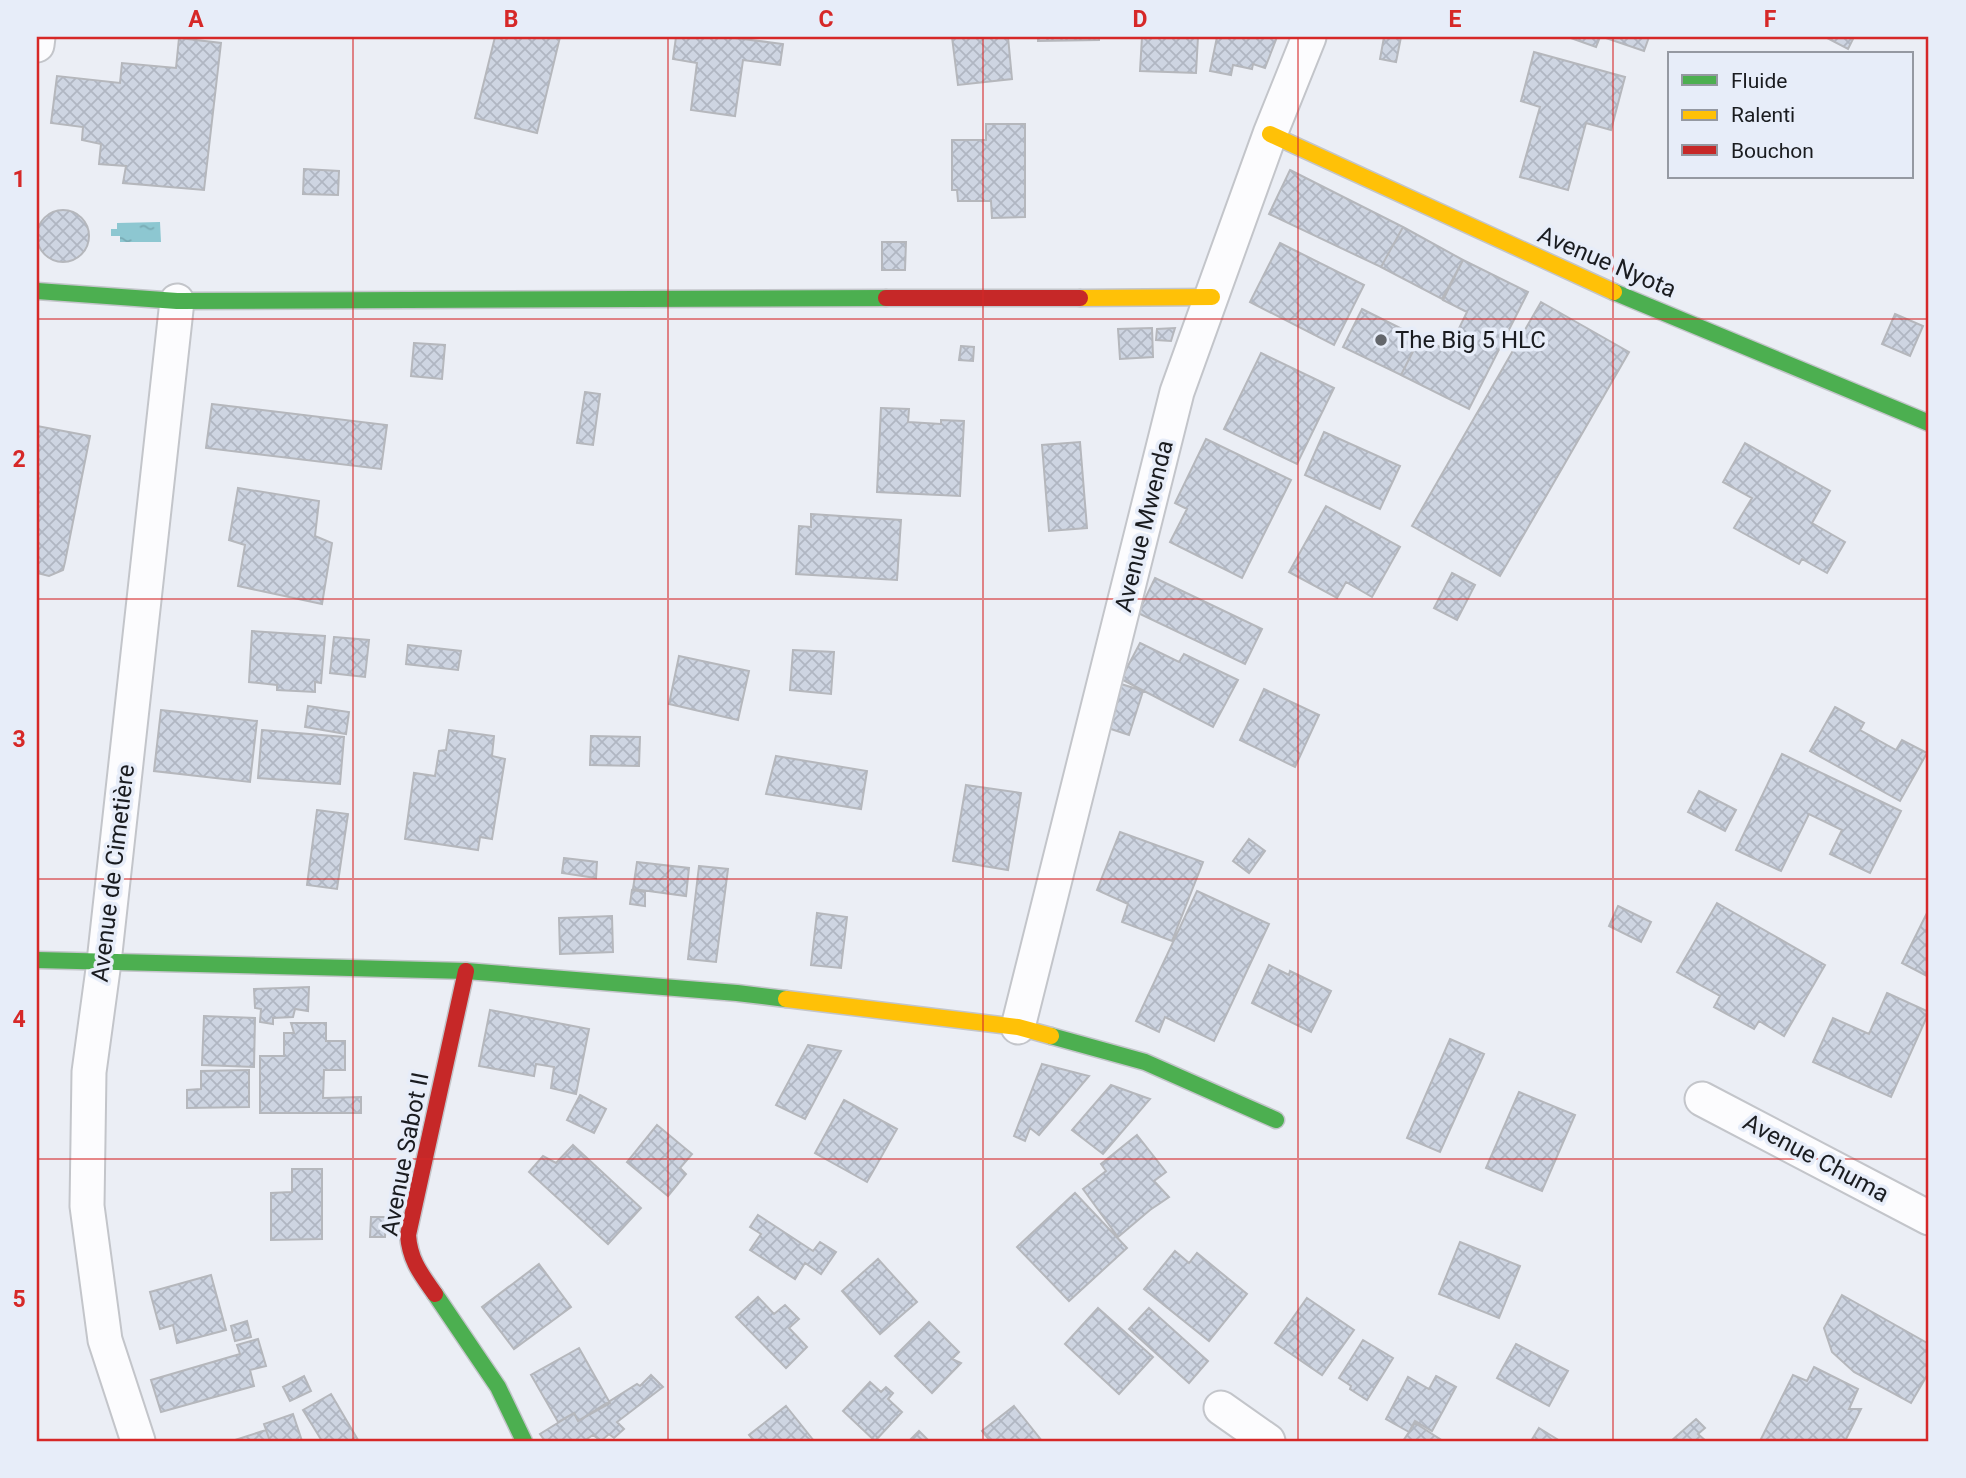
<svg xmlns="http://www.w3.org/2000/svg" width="1966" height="1478" font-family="Roboto,sans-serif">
	<defs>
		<pattern id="water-ripples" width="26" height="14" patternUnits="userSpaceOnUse" patternTransform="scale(1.75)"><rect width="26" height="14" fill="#8dc7d1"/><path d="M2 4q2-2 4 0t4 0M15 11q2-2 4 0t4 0" fill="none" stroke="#79aab3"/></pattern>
		<pattern id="building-cross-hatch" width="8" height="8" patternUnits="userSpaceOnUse" patternTransform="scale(1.75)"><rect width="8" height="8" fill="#ced5e2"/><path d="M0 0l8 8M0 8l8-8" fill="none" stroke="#b0b6c2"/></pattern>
	</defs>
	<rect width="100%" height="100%" fill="#ebeef5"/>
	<path fill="url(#water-ripples)" d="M160 222 161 242H120V236H111V229H117V223Z"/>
	<path fill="url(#building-cross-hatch)" stroke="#b5b7bc" stroke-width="2" d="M495 37H560L537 133 475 118Z
		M676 37H727L783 44 780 65 743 60 735 116 691 110 697 63 673 59Z
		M952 37H1008L1012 79 958 85Z
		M1038 37H1099V40L1038 41Z
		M1142 37H1198L1196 73 1140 71Z
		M1217 37H1277L1265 68 1253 64 1252 69 1233 65 1231 75 1210 71Z
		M1384 37H1401L1396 62 1380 59Z
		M1568 37H1600L1596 47Z
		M1603 37H1649L1644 51Z
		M1828 37H1854L1848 49 1827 38Z
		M179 38 221 43 204 190 123 183 126 166 99 164 101 144 82 140 83 127 51 123 57 76 120 83 122 63 176 68Z
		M1534 52 1625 77 1611 130 1586 123 1568 190 1520 177 1540 107 1521 101Z
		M986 124H1025V217L992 218 991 201H958L957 190H952V140H986Z
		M304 169 339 171 338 195 303 194Z
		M1290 170 1403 227 1381 267 1269 214Z
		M37 236a26 26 0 1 1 52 0a26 26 0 1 1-52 0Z
		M1403 227 1463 260 1442 299 1381 267Z
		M882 242H906L905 270H882Z
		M1280 243 1364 285 1334 345 1250 302Z
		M1463 260 1528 292 1469 409 1401 375 1420 337 1448 351 1467 312 1443 300Z
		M1541 302 1629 352 1500 576 1412 526Z
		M1362 309 1420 338 1401 375 1343 347Z
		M1895 314 1923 326 1910 356 1882 344Z
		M1152 328 1153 357 1120 359 1118 329Z
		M1175 328 1171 341 1156 340 1157 329Z
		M414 343 445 345 442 379 411 376Z
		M961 346 974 347 973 361 959 360Z
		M1261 353 1334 388 1297 464 1224 429Z
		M585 392 600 394 593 445 577 443Z
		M212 404 387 425 381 469 206 448Z
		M881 408 909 409 908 422 941 424V420L964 421 960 496 877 492Z
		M37 426 90 436 65 562 63 570 49 576 37 573Z
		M1324 432 1400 466 1380 509 1305 475Z
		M1206 439 1291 480 1242 578 1170 542 1187 509 1175 503Z
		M1080 442 1087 528 1049 531 1042 445Z
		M1745 443 1830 491 1812 523 1845 542 1827 573 1802 559 1799 564 1734 528 1752 498 1723 482Z
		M238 488 319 501 315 536 332 543 322 604 238 586 245 545 229 540Z
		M1326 506 1400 547 1372 597 1346 582 1337 598 1289 572Z
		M811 514 901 520 897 580 796 574 799 526 811 527Z
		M1452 573 1475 585 1457 620 1434 608Z
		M1155 578 1262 629 1245 664 1138 613Z
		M252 631 325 636 321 683 315 682V692L277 690V685L249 682Z
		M334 637 369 640 365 677 330 673Z
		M1140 643 1179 662 1184 654 1238 680 1213 727 1121 679Z
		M408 645 461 651 458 670 406 664Z
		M793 650 834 652 831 694 790 690Z
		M679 656 749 671 738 720 669 704Z
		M1118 683 1143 691 1129 735 1105 727Z
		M1264 689 1319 715 1295 767 1240 740Z
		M308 706 349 712 346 734 305 727Z
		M1835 707 1864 723 1860 730 1896 750 1902 740 1927 753 1900 801 1810 751Z
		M161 710 257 721 250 782 154 771Z
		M262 730 344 737 340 784 258 778Z
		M449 730 494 736 492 756 505 759 492 839 480 837 478 850 405 839 414 773 435 776 439 751 446 750Z
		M591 736 640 737 639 766 590 765Z
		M1782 754 1901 811 1870 873 1830 854 1842 830 1809 814 1781 871 1736 850Z
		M776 756 867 771 861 809 766 794Z
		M966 785 1021 793 1008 870 953 861Z
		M1699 791 1736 810 1725 831 1688 812Z
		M317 810 348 814 337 889 307 885Z
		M1120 832 1203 862 1172 941 1122 922 1128 904 1097 890Z
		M1249 839 1265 851 1249 873 1233 861Z
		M564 858 597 862 596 878 562 873Z
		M637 862 689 868 686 896 633 889Z
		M699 866 728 869 716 962 688 959Z
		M632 890 645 892V906L630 904Z
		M1197 891 1269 924 1214 1041 1165 1017 1159 1032 1136 1021Z
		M1717 903 1825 965 1784 1036 1759 1021 1754 1029 1714 1007 1720 996 1677 972Z
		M1618 906 1651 922 1641 942 1609 926Z
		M1929 909V977L1902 963Z
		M817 913 847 917 841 968 811 965Z
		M612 916 613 952 560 954 559 918Z
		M1269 965 1289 975 1290 971 1331 991 1311 1032 1252 1003Z
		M309 987 308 1011 295 1009 293 1017 273 1018V1024L260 1022 261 1009 255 1008 254 989Z
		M1887 993 1929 1012 1891 1097 1813 1062 1833 1018 1869 1034Z
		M490 1010 589 1029 576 1094 551 1088 554 1067 536 1064 534 1076 479 1066Z
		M204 1016 255 1018 254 1067 202 1065Z
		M291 1023H326V1041H345V1070H324L323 1098 361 1097V1113H260V1056H284V1033H294Z
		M1450 1039 1484 1054 1440 1152 1407 1138Z
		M808 1045 841 1051 805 1119 776 1105Z
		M1042 1064 1089 1076 1039 1135 1030 1128 1025 1141 1014 1136Z
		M249 1070V1107L187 1108V1090L201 1089V1071Z
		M1111 1085 1150 1099 1103 1154 1072 1130Z
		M1519 1092 1575 1115 1542 1191 1486 1168Z
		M580 1095 606 1109 594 1133 567 1120Z
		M844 1100 897 1129 867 1182 815 1153Z
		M657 1125 692 1154 680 1168 686 1174 668 1196 627 1162Z
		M1137 1135 1166 1172 1154 1181 1169 1197 1150 1210 1118 1237 1083 1189 1106 1171 1101 1164Z
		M573 1145 641 1208 608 1244 529 1172 543 1156 556 1163Z
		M292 1169H322V1239L271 1240V1193L292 1192Z
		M1075 1193 1127 1248 1069 1301 1017 1247Z
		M758 1215 813 1251 820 1242 836 1252 821 1274 805 1263 795 1279 750 1250 761 1234 750 1227Z
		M371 1217H386L385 1237H370Z
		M1460 1242 1520 1266 1499 1318 1439 1294Z
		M1175 1251 1189 1263 1197 1253 1247 1294 1209 1341 1144 1289Z
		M878 1259 917 1302 880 1334 842 1291Z
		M539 1264 571 1307 514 1349 482 1307Z
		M211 1275 226 1330 177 1343 173 1325 160 1329 150 1292Z
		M1842 1295 1929 1344V1372L1911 1403 1854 1372 1832 1352 1824 1328Z
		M758 1297 774 1314 785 1305 799 1319 789 1328 807 1347 786 1368 736 1317Z
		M1307 1298 1354 1330 1322 1375 1275 1343Z
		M1098 1308 1153 1357 1119 1394 1065 1344Z
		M1149 1308 1208 1361 1189 1383 1129 1329Z
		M247 1321 251 1337 235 1341 231 1326Z
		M929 1322 959 1352 952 1359 961 1363 932 1393 895 1356Z
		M258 1339 266 1366 250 1370 254 1386 161 1412 151 1380 240 1354 237 1345Z
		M1363 1340 1393 1358 1367 1400 1350 1389 1351 1386 1339 1378Z
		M1516 1344 1568 1371 1549 1406 1497 1378Z
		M579 1348 610 1403 578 1421 574 1413 558 1422 531 1375Z
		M1814 1367 1858 1389 1849 1409H1861L1845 1441H1760L1793 1375 1807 1381Z
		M651 1375 663 1387 617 1422 624 1429 614 1438 609 1434 601 1441 593 1435 584 1441H545L540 1434 574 1413 578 1421 637 1384 640 1386Z
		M304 1376 311 1391 290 1401 283 1387Z
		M1436 1376 1456 1387 1432 1431 1415 1421 1409 1432 1386 1419 1408 1377 1429 1389Z
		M870 1382 881 1392 886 1387 893 1393 888 1399 902 1412 875 1441 843 1411Z
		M331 1394 358 1440 355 1441H322L303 1410Z
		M786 1406 814 1441H754L749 1435Z
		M1014 1406 1042 1441H990L982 1431Z
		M293 1414 302 1441H270L264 1424Z
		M1696 1419 1705 1428 1698 1434 1706 1441H1671Z
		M1415 1423 1443 1441H1403Z
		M1539 1428 1560 1441H1531Z
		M266 1430 270 1441H232Z
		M919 1431 929 1441H909Z"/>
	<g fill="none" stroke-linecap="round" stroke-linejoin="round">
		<defs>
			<path id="street" d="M37 45 38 37
				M1018 1027 1177 392 1270 134 1309 37
				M1702 1099 1929 1218
				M1221 1408 1268 1441
				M138 1441 105 1340 87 1206 89 1072 104 962 177 301"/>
			<path id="fast" d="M37 291 177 301 886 298
				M1614 292 1929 423
				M37 960 466 971 737 993 786 999
				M1051 1036 1145 1062 1276 1120
				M435 1294 498 1387 524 1441"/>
			<path id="slow" d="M1270 134 1614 292
				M1080 298 1212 297
				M786 999 1018 1027 1051 1036"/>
			<path id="jam" d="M886 298H1080
				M435 1294C421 1274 410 1261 408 1235L466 971"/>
		</defs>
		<use href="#street" stroke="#c3c5ca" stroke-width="37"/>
		<use href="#fast" stroke="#c3c5ca" stroke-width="19"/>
		<use href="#slow" stroke="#c3c5ca" stroke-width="19"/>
		<use href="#jam" stroke="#c3c5ca" stroke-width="19"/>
		<use href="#street" stroke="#fcfcfe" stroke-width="33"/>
		<use href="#fast" stroke="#4caf50" stroke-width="16"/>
		<use href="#slow" stroke="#ffc107" stroke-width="16"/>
		<use href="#jam" stroke="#c62828" stroke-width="16"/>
	</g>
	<path fill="none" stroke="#d62828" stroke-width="2" stroke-opacity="0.55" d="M353 37V1441M668 37V1441M983 37V1441M1298 37V1441M1613 37V1441M37 319H1929M37 599H1929M37 879H1929M37 1159H1929"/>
	<circle fill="#63666b" stroke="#e7edf9" stroke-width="2.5" cx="1381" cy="340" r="7"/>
	<g text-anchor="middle" stroke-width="7" stroke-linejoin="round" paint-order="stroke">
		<g font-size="24" fill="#1a1c20" stroke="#e7edf9">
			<text transform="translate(1607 262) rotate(23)" y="8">Avenue Nyota</text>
			<text transform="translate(1144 526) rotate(-76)" y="8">Avenue Mwenda</text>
			<text transform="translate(113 873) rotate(-83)" y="8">Avenue de Cimetière</text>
			<text transform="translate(405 1154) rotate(-79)" y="8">Avenue Sabot II</text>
			<text transform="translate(1816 1158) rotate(28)" y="8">Avenue Chuma</text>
		</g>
		<g font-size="24" fill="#1a1c20" stroke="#e7edf9" text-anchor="start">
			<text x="1395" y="348">The Big 5 HLC</text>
		</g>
	</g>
	<rect width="1966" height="1478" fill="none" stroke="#e7edf9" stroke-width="77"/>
	<rect x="1668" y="52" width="245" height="126" fill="#e7edf9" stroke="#9599a2" stroke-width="2"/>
	<rect x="1682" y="75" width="35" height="10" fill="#4caf50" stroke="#9599a2" stroke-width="2"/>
	<text x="1731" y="88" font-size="21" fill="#1a1c20">Fluide</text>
	<rect x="1682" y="110" width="35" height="10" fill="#ffc107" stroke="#9599a2" stroke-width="2"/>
	<text x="1731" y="122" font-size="21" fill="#1a1c20">Ralenti</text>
	<rect x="1682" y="145" width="35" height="10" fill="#c62828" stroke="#9599a2" stroke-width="2"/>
	<text x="1731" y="158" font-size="21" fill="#1a1c20">Bouchon</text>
	<rect x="38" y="38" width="1889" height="1402" fill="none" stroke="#d62828" stroke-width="2.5"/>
	<g font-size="23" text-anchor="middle" font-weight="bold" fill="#d62828">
		<text x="196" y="27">A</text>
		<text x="511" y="27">B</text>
		<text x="826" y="27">C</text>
		<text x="1140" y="27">D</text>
		<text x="1455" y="27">E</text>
		<text x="1770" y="27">F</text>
		<text x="19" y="187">1</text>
		<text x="19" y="467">2</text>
		<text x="19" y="747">3</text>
		<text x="19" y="1027">4</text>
		<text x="19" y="1307">5</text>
	</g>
</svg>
